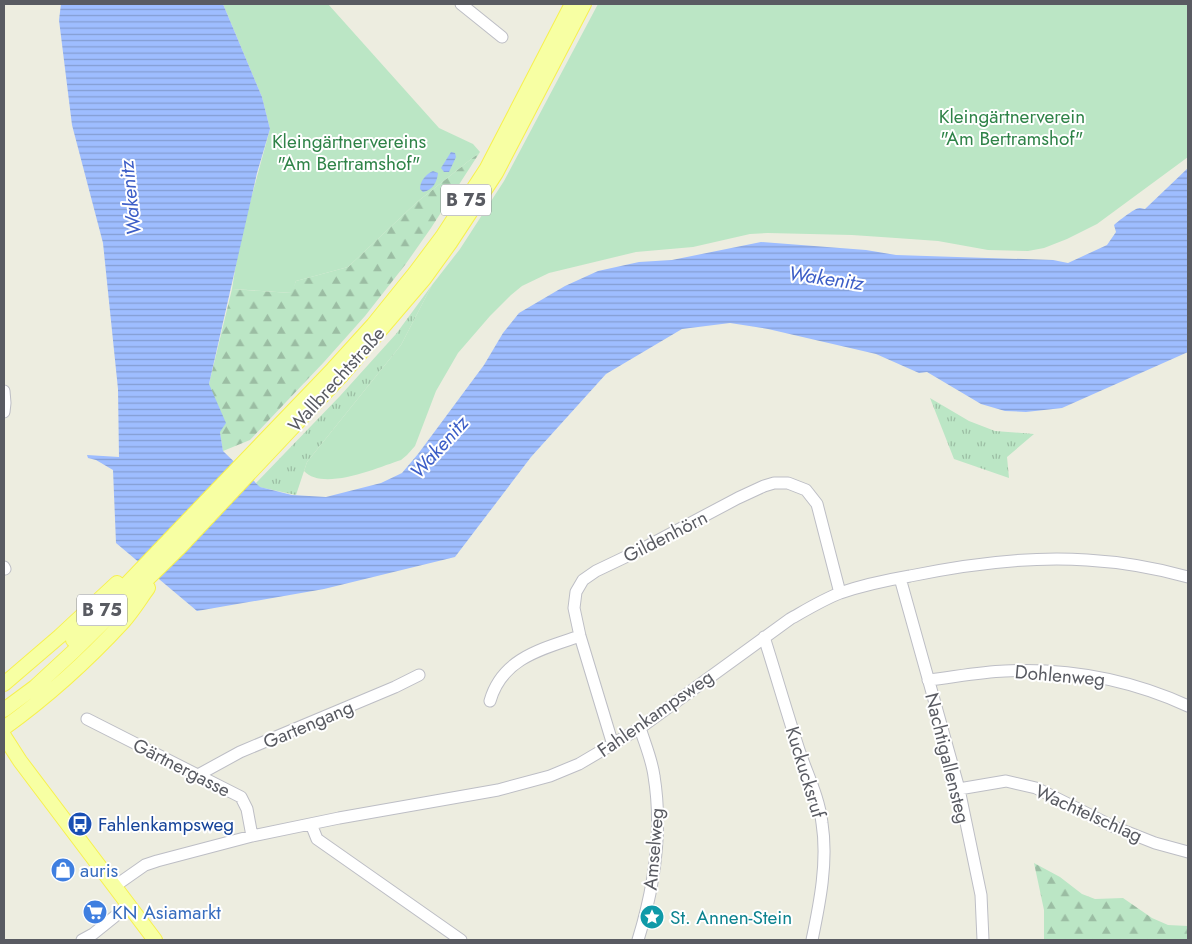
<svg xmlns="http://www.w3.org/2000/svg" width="1192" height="944" font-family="Jost,sans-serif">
	<defs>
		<pattern id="grass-tufts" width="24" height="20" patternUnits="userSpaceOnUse" patternTransform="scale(1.25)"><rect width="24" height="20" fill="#bbe6c5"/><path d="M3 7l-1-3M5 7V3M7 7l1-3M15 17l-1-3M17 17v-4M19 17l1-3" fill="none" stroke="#9bbda3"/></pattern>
		<pattern id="forest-firs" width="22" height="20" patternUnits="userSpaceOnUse" patternTransform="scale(1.25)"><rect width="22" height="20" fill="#bbe6c5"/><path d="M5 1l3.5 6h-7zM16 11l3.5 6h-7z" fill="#9bbda3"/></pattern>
		<pattern id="water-rules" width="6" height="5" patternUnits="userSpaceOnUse" patternTransform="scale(1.25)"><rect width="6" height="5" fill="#9ebdff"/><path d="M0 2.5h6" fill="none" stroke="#849dd2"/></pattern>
	</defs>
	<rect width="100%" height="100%" fill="#edede0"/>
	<path fill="url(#grass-tufts)" d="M432 285 401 345 307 462 296 495 259 487 256 483 340 396 396 334Z
		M930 398 969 421 995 431 1034 434 1007 457 1009 478 954 459Z"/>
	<path fill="url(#forest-firs)" d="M480 152 431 228 405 265 365 316 324 362 250 440 223 451 220 432 209 384 232 289 291 293 296 281 348 267 417 202Z
		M1034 863 1060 877 1082 894 1095 899 1123 898 1152 918 1168 925 1188 926V940H1044V910Z"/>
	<path fill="#bbe6c5" d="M223 4H328L439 128 473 144 480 152 417 202 348 267 296 281 292 293 232 289 240 239 270 129 262 97Z
		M598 4H1188V157L1097 224 1067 239 1044 248 1028 251 988 250 938 241 896 238 852 235 768 233 750 234 693 247 636 252 549 273 522 286 511 295 490 316 458 353 436 391 415 446 407 455 401 460C379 467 323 492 304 471L307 462 401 345 432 285 460 249 504 181Z"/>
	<path fill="url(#water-rules)" d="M61 4H223L262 97 270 129 257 173 209 384 226 423 220 432 223 451 260 487 292 495 326 497 381 483 402 473 418 454 484 365 503 333 519 313 565 286 598 271 639 262 672 260 761 242 866 250 896 255 1053 260 1068 263 1107 245 1116 232 1114 225C1117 222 1136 207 1140 208 1142 208 1143 209 1145 209L1188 168V352L1062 408 1026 412 1005 411 981 404 927 372 919 373 876 354 768 329 730 323 682 329 606 374 531 457 455 557 324 589 197 611 116 543 113 470 96 460 88 458 87 455 119 457 118 389 103 243 72 125 59 20Z
		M451 152 455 153 456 157 449 172H444L441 168Z
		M433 171 438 173C437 182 433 190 423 192L420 189C420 181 426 174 433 171Z"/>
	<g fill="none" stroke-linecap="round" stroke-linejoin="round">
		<defs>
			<path id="minor" d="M461 4 502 37
				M4 391 5 403 4 412
				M4 567 5 569
				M900 578 959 789 981 895 983 940
				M764 637C776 675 787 713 799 750 807 774 819 797 822 823 828 861 820 902 812 940
				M928 680C954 677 980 672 1005 671 1070 668 1129 679 1188 706
				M490 701C502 658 542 649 580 636
				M87 719 241 797 247 809 252 836
				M613 745 580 636 574 608 576 592 583 580 596 571 640 550 738 498 764 486 774 483H788L806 490 817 504 840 593
				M198 775 240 752 395 687 419 675
				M959 789 1006 781 1036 788 1112 826 1155 843 1188 852
				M311 824 317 839 461 940
				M115 886 145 865 157 861 252 836 339 818 498 790 550 776 579 764 640 728 790 619C806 610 822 600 840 593 863 585 887 580 910 576 968 564 1028 556 1087 560 1121 562 1156 568 1188 577
				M82 940 93 934 129 905
				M638 940C654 888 663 831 654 776 652 760 645 744 640 728"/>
			<path id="major" d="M73 640 333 369 373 325 415 273 442 237 487 168 572 4
				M4 684 60 636 117 583
				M4 710 35 687 75 650 181 546 341 376 424 279 450 243 496 173 584 4
				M4 728C47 697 87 661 123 622 132 612 140 599 148 588
				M4 736 20 761 155 940"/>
		</defs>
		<use href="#minor" stroke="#bdbec5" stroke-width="13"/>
		<use href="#major" stroke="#f7f14f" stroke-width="16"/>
		<use href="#minor" stroke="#fff" stroke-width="11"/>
		<use href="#major" stroke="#f7ffa3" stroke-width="14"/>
	</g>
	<defs>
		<symbol id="bus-disc" viewBox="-11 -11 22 22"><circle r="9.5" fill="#1a4fb4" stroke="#fff"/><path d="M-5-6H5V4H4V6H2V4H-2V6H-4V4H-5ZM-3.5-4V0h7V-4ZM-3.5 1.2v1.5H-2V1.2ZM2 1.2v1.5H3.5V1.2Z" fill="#fff"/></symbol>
		<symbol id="shop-disc" viewBox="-11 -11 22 22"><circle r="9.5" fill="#3f7fe0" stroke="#fff"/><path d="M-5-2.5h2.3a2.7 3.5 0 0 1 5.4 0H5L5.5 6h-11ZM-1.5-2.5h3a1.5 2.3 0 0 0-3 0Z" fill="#fff"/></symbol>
		<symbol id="supermarket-disc" viewBox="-11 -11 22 22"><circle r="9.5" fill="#3f7fe0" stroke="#fff"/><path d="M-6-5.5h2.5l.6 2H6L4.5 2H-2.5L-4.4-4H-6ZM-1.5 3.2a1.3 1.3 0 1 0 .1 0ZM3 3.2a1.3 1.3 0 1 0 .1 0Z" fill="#fff"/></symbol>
		<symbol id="sight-disc" viewBox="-11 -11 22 22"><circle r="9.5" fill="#0f9aa8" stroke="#fff"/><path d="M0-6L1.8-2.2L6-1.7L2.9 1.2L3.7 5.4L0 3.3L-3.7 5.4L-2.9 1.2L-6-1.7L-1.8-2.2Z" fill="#fff"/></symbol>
	</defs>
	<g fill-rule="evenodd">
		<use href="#bus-disc" x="66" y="810" width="28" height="28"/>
		<use href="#shop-disc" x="49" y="856" width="28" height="28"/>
		<use href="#supermarket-disc" x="81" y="898" width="28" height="28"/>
		<use href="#sight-disc" x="638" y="903" width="28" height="28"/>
	</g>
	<g text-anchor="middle" stroke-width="4" stroke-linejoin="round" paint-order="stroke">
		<g fill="#fff" stroke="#8b8c91" stroke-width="1">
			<rect x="441" y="184.5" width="50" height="31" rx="4"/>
			<rect x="77" y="594.5" width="50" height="31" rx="4"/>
		</g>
		<g font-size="18" font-weight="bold" fill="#595b62">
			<text x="466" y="206">B 75</text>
			<text x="102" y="616">B 75</text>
		</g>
		<g font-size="19" fill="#2f8348" stroke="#fff">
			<text x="1012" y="123">Kleingärtnerverein<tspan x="1012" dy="22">"Am Bertramshof"</tspan></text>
			<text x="349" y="148">Kleingärtnervereins<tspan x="349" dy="22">"Am Bertramshof"</tspan></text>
		</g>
		<g font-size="19" fill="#595b62" stroke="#fff">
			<text transform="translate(336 379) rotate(-48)" y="7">Wallbrechtstraße</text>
			<text transform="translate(665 536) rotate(-27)" y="7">Gildenhörn</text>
			<text transform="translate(1060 675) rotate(5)" y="7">Dohlenweg</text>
			<text transform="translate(655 713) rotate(-35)" y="7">Fahlenkampsweg</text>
			<text transform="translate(308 724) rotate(-23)" y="7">Gartengang</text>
			<text transform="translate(948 758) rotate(76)" y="7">Nachtigallensteg</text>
			<text transform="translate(182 767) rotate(27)" y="7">Gärtnergasse</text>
			<text transform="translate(806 772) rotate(73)" y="7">Kuckucksruf</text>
			<text transform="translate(1089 813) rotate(24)" y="7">Wachtelschlag</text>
			<text transform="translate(653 849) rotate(-85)" y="7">Amselweg</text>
		</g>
		<g font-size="19" fill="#164399" stroke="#fff" text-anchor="start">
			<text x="98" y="831">Fahlenkampsweg</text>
		</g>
		<g font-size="19" fill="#366cbe" stroke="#fff" text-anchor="start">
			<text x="80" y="877">auris</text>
			<text x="112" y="919">KN Asiamarkt</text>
		</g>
		<g font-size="19" fill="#0d838f" stroke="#fff" text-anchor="start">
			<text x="670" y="924">St. Annen-Stein</text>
		</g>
		<g font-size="20" font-style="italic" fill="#3c5ec7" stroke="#fff">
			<text transform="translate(130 198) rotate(-96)" y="7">Wakenitz</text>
			<text transform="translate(826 278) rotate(8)" y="7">Wakenitz</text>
			<text transform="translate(439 447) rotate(-48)" y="7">Wakenitz</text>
		</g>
	</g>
	<rect width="1192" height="944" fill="none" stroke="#595b62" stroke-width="10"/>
</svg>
